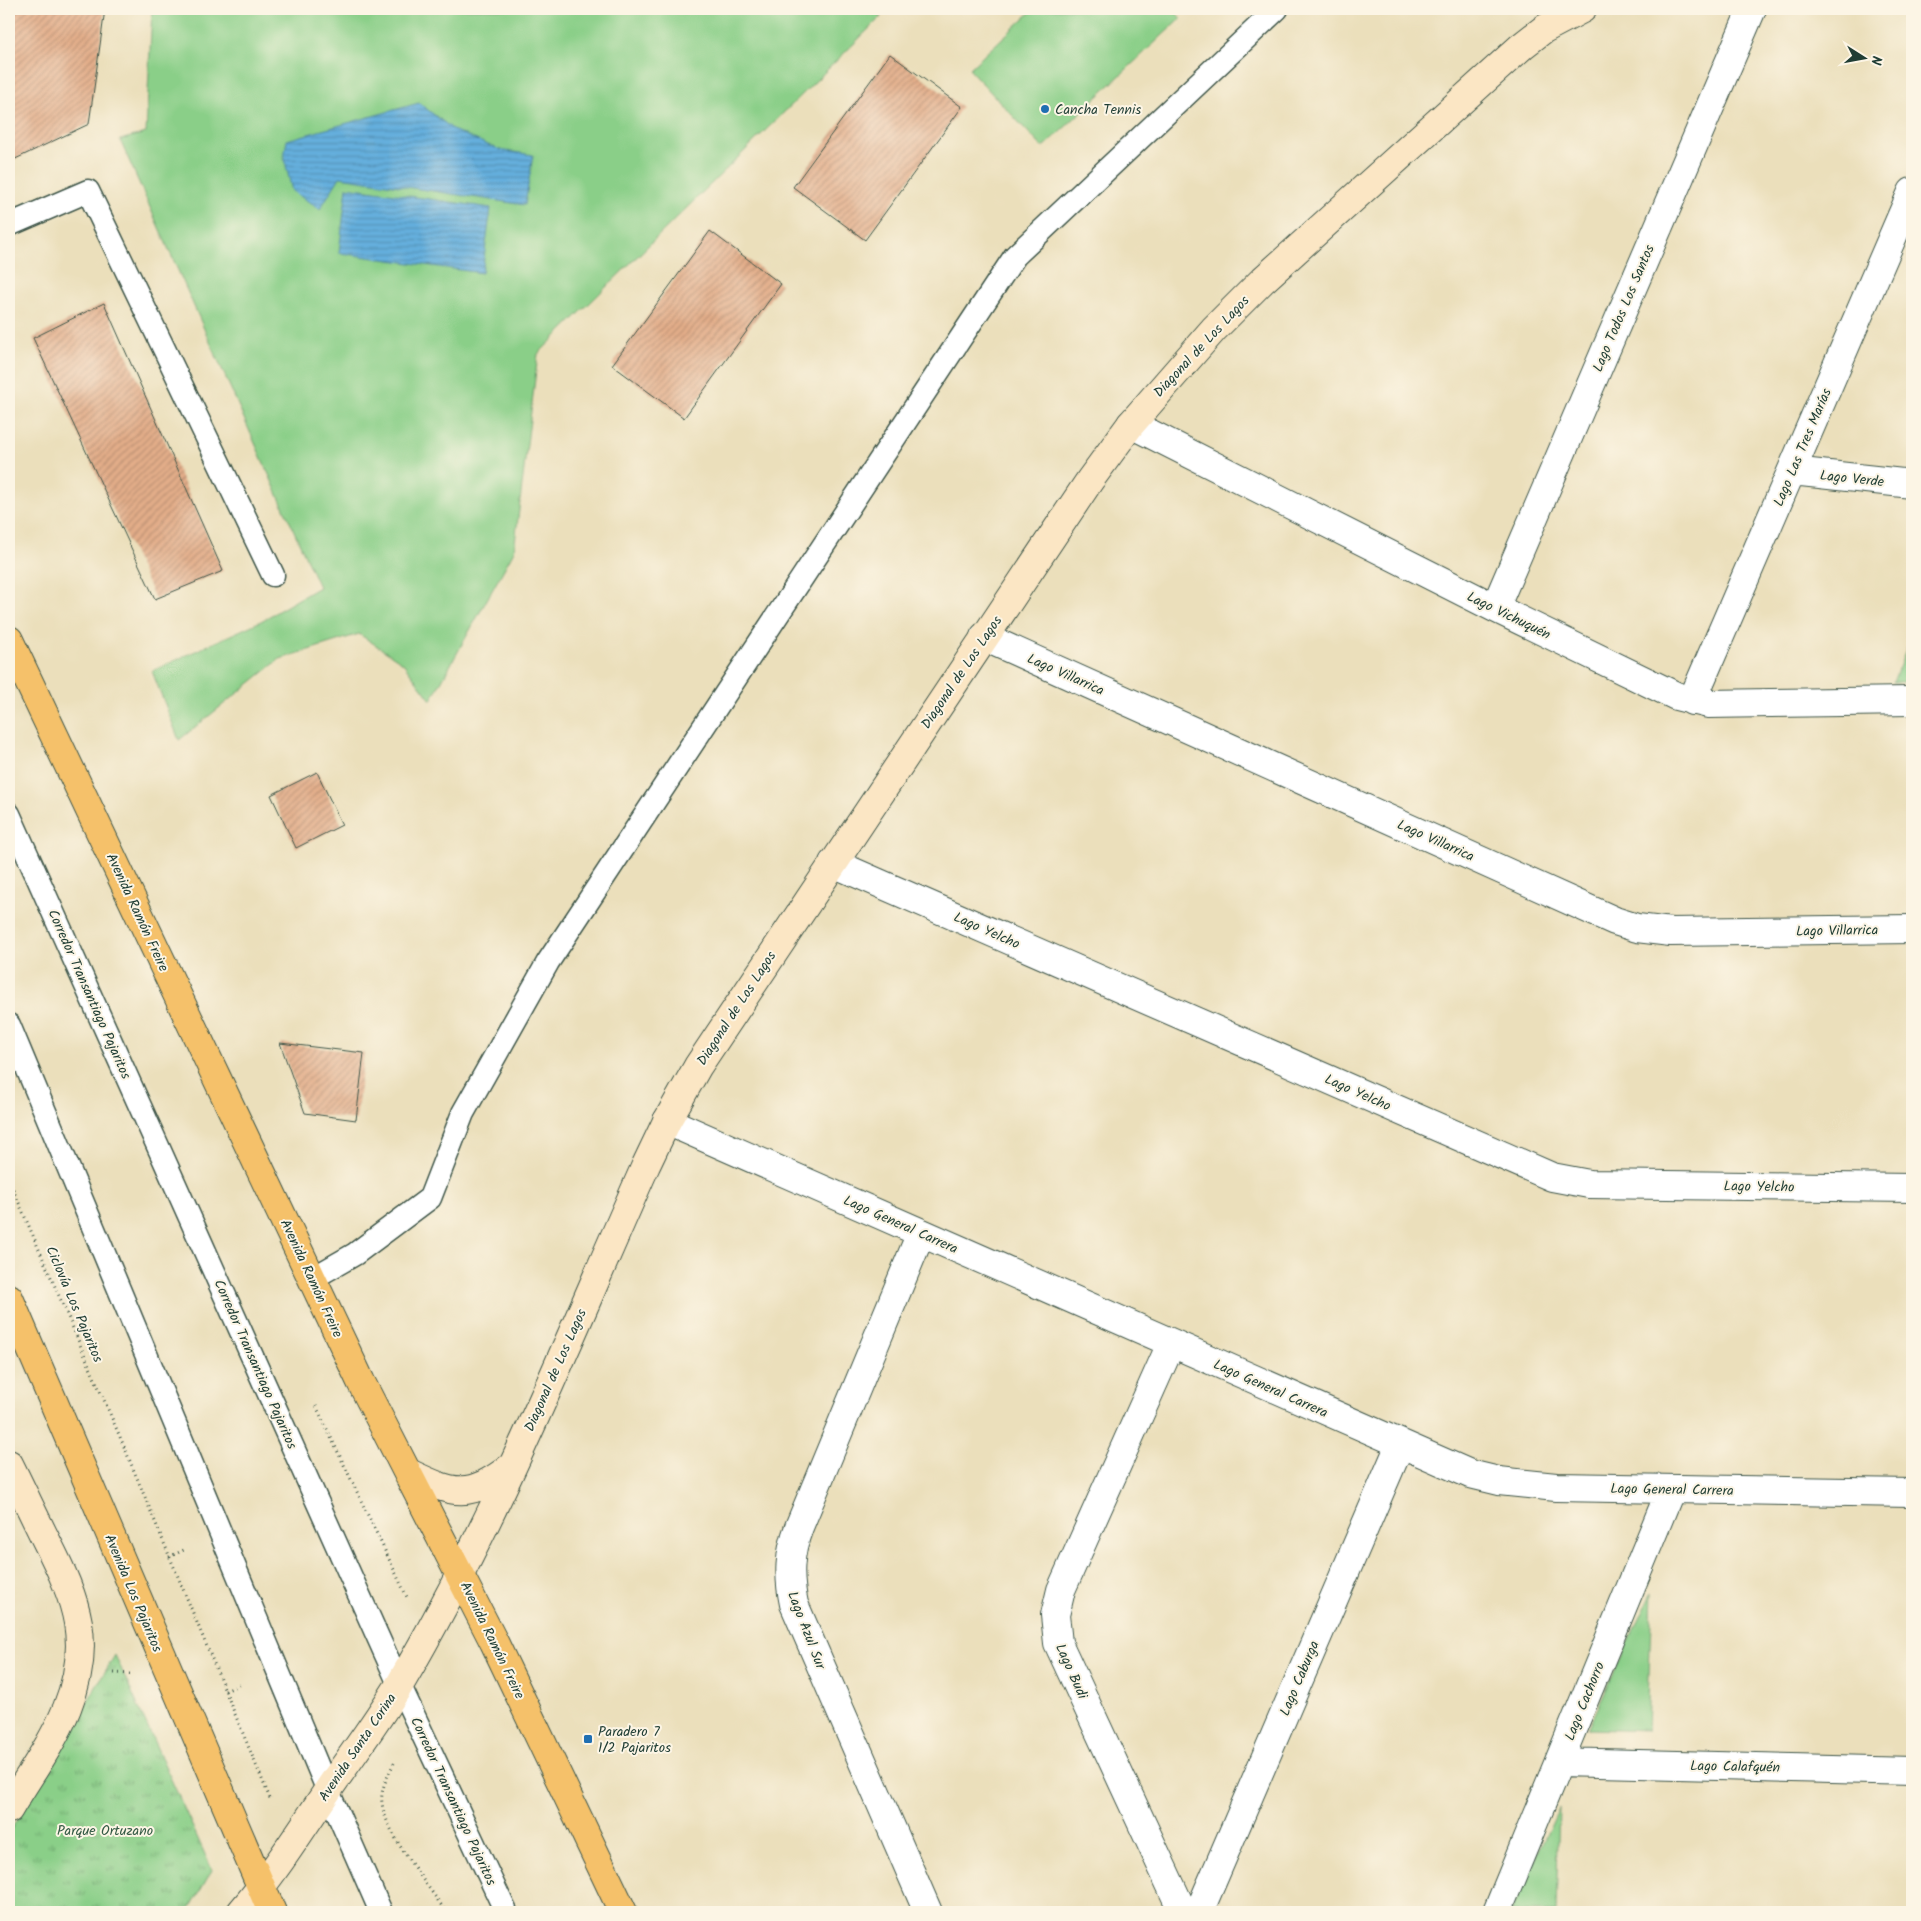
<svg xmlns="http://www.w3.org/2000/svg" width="1921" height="1921" font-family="Kalam,sans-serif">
	<defs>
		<pattern id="park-tufts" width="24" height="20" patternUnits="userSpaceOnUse" patternTransform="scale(1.25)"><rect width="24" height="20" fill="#8acf88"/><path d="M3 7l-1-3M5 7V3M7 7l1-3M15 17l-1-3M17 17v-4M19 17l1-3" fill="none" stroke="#70a970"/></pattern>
		<pattern id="water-rules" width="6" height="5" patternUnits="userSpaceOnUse" patternTransform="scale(1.25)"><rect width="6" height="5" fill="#65afdd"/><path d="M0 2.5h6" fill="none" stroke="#5390b4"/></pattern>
		<pattern id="building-hatch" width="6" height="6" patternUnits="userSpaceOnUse" patternTransform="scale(1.25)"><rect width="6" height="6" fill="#e3ad89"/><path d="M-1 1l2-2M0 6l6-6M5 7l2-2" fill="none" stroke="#b78e71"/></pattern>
	</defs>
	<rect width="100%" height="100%" fill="#fcf5e5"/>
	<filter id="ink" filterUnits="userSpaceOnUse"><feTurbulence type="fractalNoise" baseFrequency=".02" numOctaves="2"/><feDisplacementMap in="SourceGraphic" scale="10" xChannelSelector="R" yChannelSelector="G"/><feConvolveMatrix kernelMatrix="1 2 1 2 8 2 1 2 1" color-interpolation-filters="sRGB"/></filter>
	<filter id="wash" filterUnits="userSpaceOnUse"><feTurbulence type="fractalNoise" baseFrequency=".0096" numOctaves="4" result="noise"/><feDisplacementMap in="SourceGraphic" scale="20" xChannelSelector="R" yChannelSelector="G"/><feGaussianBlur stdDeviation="1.12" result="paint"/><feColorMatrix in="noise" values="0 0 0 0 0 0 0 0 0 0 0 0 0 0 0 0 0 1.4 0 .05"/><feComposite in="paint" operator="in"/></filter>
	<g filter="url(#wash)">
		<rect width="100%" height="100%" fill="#ebdfbb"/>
		<path fill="#8acf88" stroke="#54865e" d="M152 9H878L883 15 538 354 514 551 431 700 403 663 359 634 280 659 179 740 152 671 261 621 319 587 120 140 146 133Z
			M1034 9H1172L1181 18 1043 148 969 69Z
			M1912 636V682H1893Z
			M1652 1592 1647 1731 1588 1729Z
			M1559 1807 1556 1912H1511Z"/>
		<path fill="url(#park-tufts)" stroke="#54865e" d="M115 1655 212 1870 188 1912H9V1833Z"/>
		<path fill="url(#water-rules)" stroke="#427688" d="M419 103 455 131 500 150 533 155 525 205 340 177 320 209 292 191 284 157 287 140Z
			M347 187 491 208 482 273 339 253Z"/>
		<g id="blocks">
			<path fill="url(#building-hatch)" d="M9 9H105L89 124 9 162Z
				M890 54 962 107 865 240 793 187Z
				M710 231 781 284 684 418 612 365Z
				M104 303 223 571 155 599 33 338Z
				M317 772 342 825 296 848 271 795Z
				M280 1043 364 1053 356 1120 305 1113Z"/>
		</g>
	</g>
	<g filter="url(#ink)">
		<use href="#blocks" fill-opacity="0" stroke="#3e5548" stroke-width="1"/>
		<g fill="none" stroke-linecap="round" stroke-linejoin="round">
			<defs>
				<path id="lane" d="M9 225 88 191 273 575
					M9 814 399 1684 506 1912
					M9 1025 328 1791 381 1912
					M313 1278 355 1254 430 1198 463 1113 548 962 1015 256 1277 9"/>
				<path id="street" d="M1131 424 1495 608 1676 696 1708 704 1912 701
					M1792 471 1912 484
					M1495 608 1752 9
					M984 637 1615 921 1637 928 1671 932 1912 929
					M1692 701 1912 192
					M833 863 1552 1177 1589 1184 1912 1188
					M667 1121 1470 1474 1499 1481 1556 1487 1912 1493
					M921 1233 799 1527C789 1553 788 1576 794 1604L928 1912
					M1171 1344 1061 1590 1055 1615 1058 1643 1183 1912
					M1559 1762 1912 1771
					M1199 1912 1400 1445
					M1497 1912 1671 1489"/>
				<path id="secondary" d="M9 1464C22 1490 34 1516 47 1542 77 1601 93 1643 67 1708 53 1743 28 1777 9 1809
					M409 1473C455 1495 469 1499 511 1467
					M241 1912C273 1874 300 1832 328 1790 352 1755 378 1720 400 1684 497 1519 568 1340 646 1165L667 1121 698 1066 1090 480 1131 424 1214 329 1263 280 1522 46 1544 29 1582 9"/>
				<path id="primary" d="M9 640 361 1382 494 1642 623 1912
					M9 1298 272 1912"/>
			</defs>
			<use href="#lane" stroke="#3e5548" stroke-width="25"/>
			<use href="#street" stroke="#3e5548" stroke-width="30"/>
			<use href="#secondary" stroke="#3e5548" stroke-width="30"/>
			<use href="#primary" stroke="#3e5548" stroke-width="30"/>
			<path stroke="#3e5548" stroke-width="3" stroke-dasharray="1 4" stroke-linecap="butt" d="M9 1180 120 1437 271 1801
				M316 1406 407 1597
				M169 1557 186 1549
				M114 1673 131 1674
				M225 1691 242 1684
				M394 1763C388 1776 380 1789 382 1803 386 1835 428 1885 446 1912"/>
			<use href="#lane" stroke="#fff" stroke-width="22"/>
			<use href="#street" stroke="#fff" stroke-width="28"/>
			<use href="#secondary" stroke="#fbe6c4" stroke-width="28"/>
			<use href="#primary" stroke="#f5c16b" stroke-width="28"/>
		</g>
	</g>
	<g fill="#1f6fb2" stroke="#fcf5e5" stroke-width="2">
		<circle cx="1045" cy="109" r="5"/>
		<rect x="583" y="1734" width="10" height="10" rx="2.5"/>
	</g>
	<g text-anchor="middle" stroke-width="4" stroke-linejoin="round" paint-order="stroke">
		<g font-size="14" fill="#1f3d34" stroke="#fcf5e5" text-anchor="start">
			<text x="1055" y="114">Cancha Tennis</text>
			<text x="598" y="1736">Paradero 7<tspan x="598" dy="16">1/2 Pajaritos</tspan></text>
		</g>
		<g font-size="14" fill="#1f3d34" stroke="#fcf5e5">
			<text transform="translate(1623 308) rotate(-67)" y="5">Lago Todos Los Santos</text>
			<text transform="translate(1201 346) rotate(-47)" y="5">Diagonal de Los Lagos</text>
			<text transform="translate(1802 447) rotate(-67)" y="5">Lago Las Tres Marías</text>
			<text transform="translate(1852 478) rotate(6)" y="5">Lago Verde</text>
			<text transform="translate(1509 615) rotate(26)" y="5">Lago Vichuquén</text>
			<text transform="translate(961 672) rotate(-56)" y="5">Diagonal de Los Lagos</text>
			<text transform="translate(1066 674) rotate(24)" y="5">Lago Villarrica</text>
			<text transform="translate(1436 840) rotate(24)" y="5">Lago Villarrica</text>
			<text transform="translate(138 912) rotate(65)" y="5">Avenida Ramón Freire</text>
			<text transform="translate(987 930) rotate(24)" y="5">Lago Yelcho</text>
			<text transform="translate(1837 930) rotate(-1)" y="5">Lago Villarrica</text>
			<text transform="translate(90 994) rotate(66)" y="5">Corredor Transantiago Pajaritos</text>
			<text transform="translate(736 1008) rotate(-57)" y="5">Diagonal de Los Lagos</text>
			<text transform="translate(1358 1092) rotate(24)" y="5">Lago Yelcho</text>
			<text transform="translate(1759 1186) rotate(1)" y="5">Lago Yelcho</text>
			<text transform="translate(901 1224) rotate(24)" y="5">Lago General Carrera</text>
			<text transform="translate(312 1278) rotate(65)" y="5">Avenida Ramón Freire</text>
			<text transform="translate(75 1304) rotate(67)" y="5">Ciclovía Los Pajaritos</text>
			<text transform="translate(256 1364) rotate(66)" y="5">Corredor Transantiago Pajaritos</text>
			<text transform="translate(555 1370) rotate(-66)" y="5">Diagonal de Los Lagos</text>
			<text transform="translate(1271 1388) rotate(24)" y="5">Lago General Carrera</text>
			<text transform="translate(1672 1489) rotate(1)" y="5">Lago General Carrera</text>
			<text transform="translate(134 1593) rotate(67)" y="5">Avenida Los Pajaritos</text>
			<text transform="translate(807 1630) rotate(69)" y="5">Lago Azul Sur</text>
			<text transform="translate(493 1640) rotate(64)" y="5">Avenida Ramón Freire</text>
			<text transform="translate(1072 1671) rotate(66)" y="5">Lago Budi</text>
			<text transform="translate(1299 1678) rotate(-67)" y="5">Lago Caburga</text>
			<text transform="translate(1584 1701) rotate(-68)" y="5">Lago Cachorro</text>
			<text transform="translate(357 1747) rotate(-56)" y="5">Avenida Santa Corina</text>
			<text transform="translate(1735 1766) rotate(1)" y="5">Lago Calafquén</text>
			<text transform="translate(454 1801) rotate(65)" y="5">Corredor Transantiago Pajaritos</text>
		</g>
		<g font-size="14" fill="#345a45" stroke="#fcf5e5">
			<text x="105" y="1835">Parque Ortuzano</text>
		</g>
	</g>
	<rect width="1921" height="1921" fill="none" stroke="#fcf5e5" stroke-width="30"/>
	<g transform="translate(1864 58) rotate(101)" stroke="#fcf5e5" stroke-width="4" paint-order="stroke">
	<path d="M0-4L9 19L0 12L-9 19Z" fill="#1f3d34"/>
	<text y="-8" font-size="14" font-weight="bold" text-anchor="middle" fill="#1f3d34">N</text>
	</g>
</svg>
